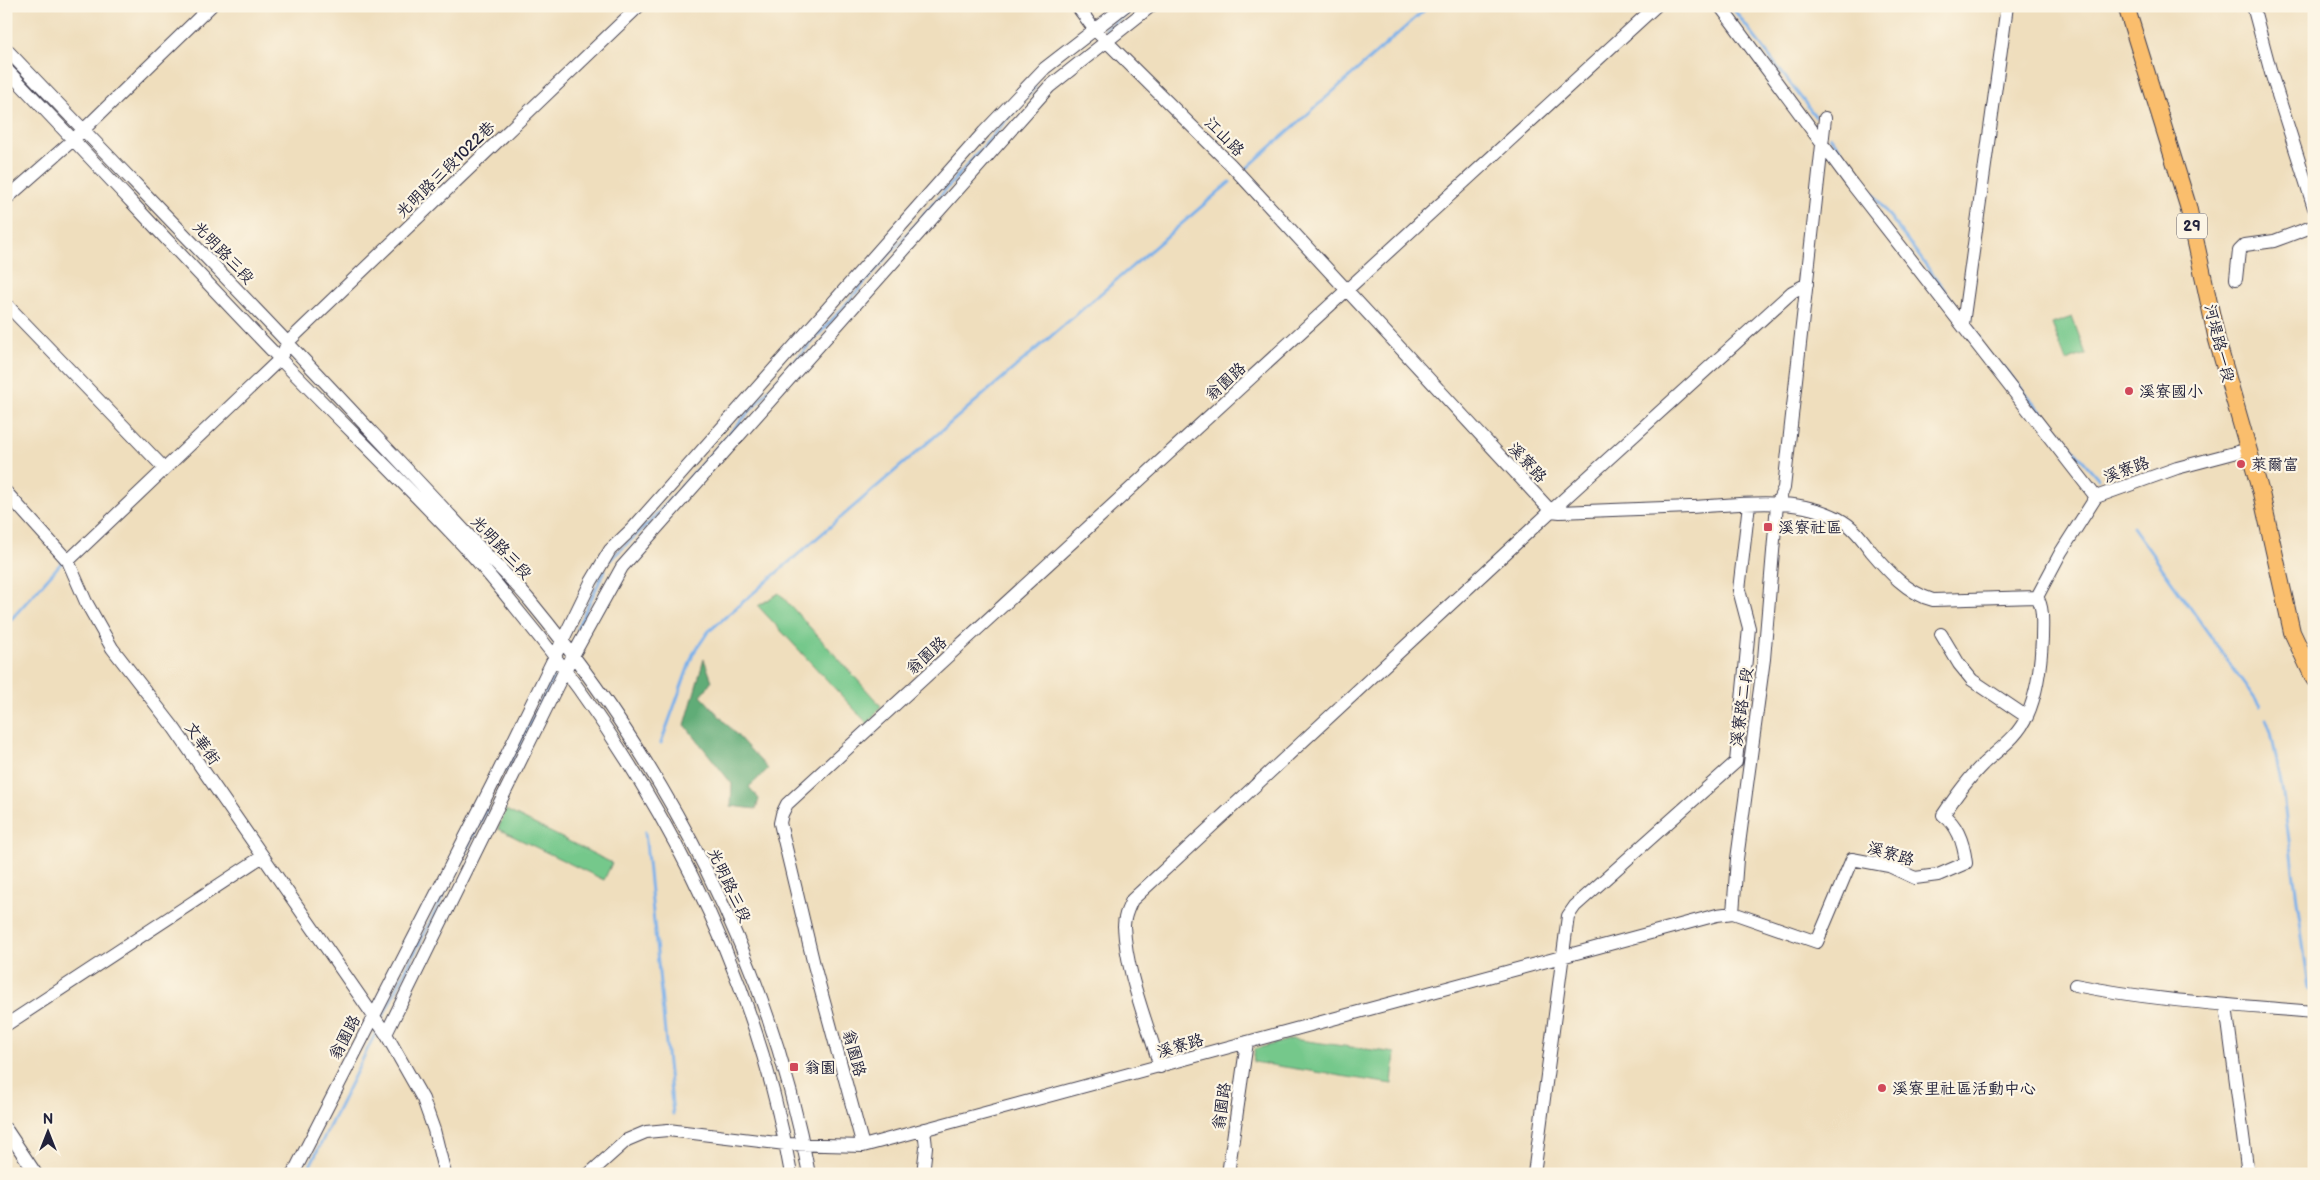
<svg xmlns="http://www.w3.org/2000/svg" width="2320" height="1180" font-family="'Balsamiq Sans','LXGW WenKai TC',sans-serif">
	<rect width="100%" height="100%" fill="#fcf5e5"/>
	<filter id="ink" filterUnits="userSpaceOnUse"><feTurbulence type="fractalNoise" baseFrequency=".02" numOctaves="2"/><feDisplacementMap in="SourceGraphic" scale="10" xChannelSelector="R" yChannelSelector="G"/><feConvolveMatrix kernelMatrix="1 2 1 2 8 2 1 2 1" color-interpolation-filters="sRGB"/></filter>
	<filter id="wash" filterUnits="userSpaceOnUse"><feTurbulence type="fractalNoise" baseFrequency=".0096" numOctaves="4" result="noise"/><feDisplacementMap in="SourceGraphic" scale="20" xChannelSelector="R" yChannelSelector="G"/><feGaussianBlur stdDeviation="1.12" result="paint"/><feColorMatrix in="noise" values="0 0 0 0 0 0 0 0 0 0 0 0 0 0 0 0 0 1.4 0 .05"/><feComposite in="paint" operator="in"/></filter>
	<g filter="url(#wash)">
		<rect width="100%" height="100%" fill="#efdebd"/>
		<path fill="#75c88b" stroke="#4c7563" d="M2072 317 2086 354 2066 361 2052 324Z
			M779 593 881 706 868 724 758 606Z
			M506 810 612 863 604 880 498 829Z
			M1292 1039 1395 1053 1392 1084 1253 1062 1255 1049Z"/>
		<path fill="#60ac77" stroke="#416759" d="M704 659 712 681 701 696 768 769 749 787 759 799 756 809 731 806 732 784 685 725Z"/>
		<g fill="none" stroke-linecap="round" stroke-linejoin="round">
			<path stroke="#7bb1ea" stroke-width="3" d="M1731 6 1815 116
				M1105 29 1138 6
				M1830 136 1954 303
				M1247 168 1429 6
				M1968 321 1980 338
				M2001 365 2098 478
				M2133 527 2260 706
				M610 560 651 521 839 312 1035 87
				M6 625 63 561
				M577 628 605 570
				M2266 719 2271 732 2282 788 2309 989
				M661 743 693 654 708 632 1230 182
				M506 771 553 678
				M645 832 673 1114
				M383 1016 487 808
				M2313 1025 2314 1027
				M306 1174 375 1034"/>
		</g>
	</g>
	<g filter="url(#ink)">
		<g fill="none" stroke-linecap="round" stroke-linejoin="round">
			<defs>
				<path id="minor" d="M1077 6 1094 29 1231 165 1551 511 1560 512C1603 510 1647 509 1690 507 1738 505 1795 495 1839 519 1853 526 1862 539 1871 551 1888 571 1907 593 1933 600L2037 597
					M1720 6 1852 184 2096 497
					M2253 6 2271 73 2314 208
					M6 49C126 175 248 299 367 427 402 464 438 502 473 540 492 561 513 580 531 602 667 767 770 962 809 1174
					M6 69C99 166 189 265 282 361 345 426 410 488 471 554 488 573 504 593 520 613 653 774 755 966 791 1174
					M6 199 74 139 211 6
					M2236 279 2239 251 2245 245 2274 241 2314 226
					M6 304 164 468
					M1963 324 2007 6
					M6 492 68 561 86 602 112 648 174 728 386 1034 423 1099 434 1130 445 1174
					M68 561 280 359 288 342 639 6
					M2037 597 2061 552 2096 497 2177 468 2249 449
					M1941 634 1959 664 1972 680 2027 717
					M1733 913 1737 859 1764 659 1777 504 1784 488 1825 118
					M2075 985C2154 1001 2234 1005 2314 1012
					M2226 1006 2248 1174
					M6 1025 263 856
					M386 1034 565 670 622 567 1049 87 1151 6
					M1160 1067C1147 1022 1126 973 1124 926 1124 916 1128 909 1132 900L1551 511 1792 292 1807 284
					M6 1129 36 1174
					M863 1146 814 965 780 823 782 814 787 804 1656 6
					M293 1174 492 785 591 582 610 550 634 527 984 132 1045 68 1125 6
					M589 1174 627 1140 646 1132 668 1130 785 1144 863 1146 1717 915 1733 913 1817 942 1852 859 1889 866 1915 878 1938 875 1966 863C1964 845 1958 825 1943 815 1955 797 1968 779 1983 764 1999 749 2018 737 2027 716 2037 694 2041 662 2042 638 2042 625 2044 608 2037 597
					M923 1174 926 1147 924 1129
					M1228 1174 1247 1042
					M1534 1174 1568 916 1575 906 1736 762 1749 628 1739 590 1749 504"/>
				<path id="major" d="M2126 6 2188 206 2217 340 2261 493 2292 632 2314 679"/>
			</defs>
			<use href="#minor" stroke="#413e4e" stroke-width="14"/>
			<use href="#major" stroke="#413e4e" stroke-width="18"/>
			<use href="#minor" stroke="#fff" stroke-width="12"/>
			<use href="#major" stroke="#fabe6d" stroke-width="16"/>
		</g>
	</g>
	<g fill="#d1495b" stroke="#fcf5e5" stroke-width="2">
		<circle cx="2129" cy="391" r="5"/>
		<circle cx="2241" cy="464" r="5"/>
		<rect x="1763" y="522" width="10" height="10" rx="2.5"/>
		<rect x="789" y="1062" width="10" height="10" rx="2.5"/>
		<circle cx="1882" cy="1088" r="5"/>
	</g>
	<g text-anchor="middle" stroke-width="4.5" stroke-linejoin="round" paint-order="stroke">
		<rect fill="#fcf5e5" stroke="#63616e" stroke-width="1" x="2177" y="213.5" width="30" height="25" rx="4"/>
		<g font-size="15" font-weight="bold" fill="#22223b">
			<text x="2192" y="231">29</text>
		</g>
		<g font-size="16" fill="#22223b" stroke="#fcf5e5">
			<text transform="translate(1225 136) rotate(45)" y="6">江山路</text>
			<text transform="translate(445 169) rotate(-44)" y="6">光明路三段1022巷</text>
			<text transform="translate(224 252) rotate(46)" y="6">光明路三段</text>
			<text transform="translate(2220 343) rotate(76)" y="6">河堤路一段</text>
			<text transform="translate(1225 381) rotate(-42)" y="6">翁園路</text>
			<text transform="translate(1528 462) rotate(47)" y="6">溪寮路</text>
			<text transform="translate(2126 469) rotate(-20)" y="6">溪寮路</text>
			<text transform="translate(502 547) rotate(47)" y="6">光明路三段</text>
			<text transform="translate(926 655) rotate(-42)" y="6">翁園路</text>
			<text transform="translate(1741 707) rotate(-82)" y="6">溪寮路二段</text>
			<text transform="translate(203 743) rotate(55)" y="6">文華街</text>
			<text transform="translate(1891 853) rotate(17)" y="6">溪寮路</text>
			<text transform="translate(730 885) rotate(65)" y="6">光明路三段</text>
			<text transform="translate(344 1037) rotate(-62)" y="6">翁園路</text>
			<text transform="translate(1180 1045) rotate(-16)" y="6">溪寮路</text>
			<text transform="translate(855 1053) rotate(75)" y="6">翁園路</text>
			<text transform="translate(1221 1106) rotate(-82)" y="6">翁園路</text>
		</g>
		<g font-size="16" fill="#22223b" stroke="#fcf5e5" text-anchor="start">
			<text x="2139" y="397">溪寮國小</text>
			<text x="2251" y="470">萊爾富</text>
			<text x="1778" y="533">溪寮社區</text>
			<text x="804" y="1073">翁園</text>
			<text x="1892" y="1094">溪寮里社區活動中心</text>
		</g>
	</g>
	<rect width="2320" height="1180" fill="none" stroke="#fcf5e5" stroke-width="25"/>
	<g transform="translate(48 1132)" stroke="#fcf5e5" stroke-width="4" paint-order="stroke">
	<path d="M0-4L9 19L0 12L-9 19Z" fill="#22223b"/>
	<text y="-8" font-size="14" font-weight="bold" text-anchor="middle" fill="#22223b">N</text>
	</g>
</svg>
